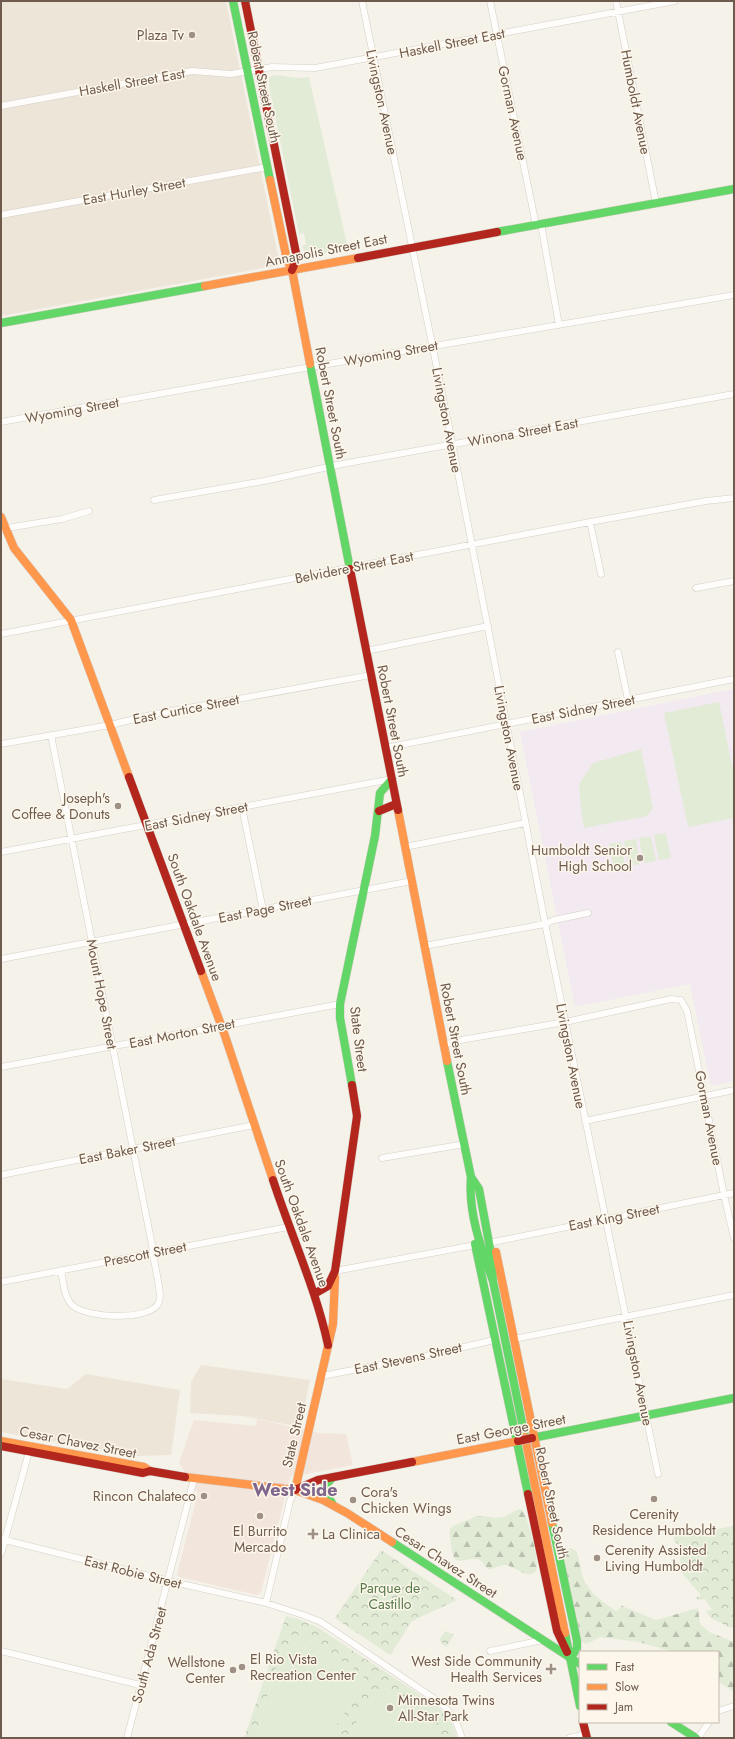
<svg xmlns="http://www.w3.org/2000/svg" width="735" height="1739" font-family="Jost,sans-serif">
	<defs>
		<pattern id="forest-firs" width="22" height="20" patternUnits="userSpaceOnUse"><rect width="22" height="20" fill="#e1ebd6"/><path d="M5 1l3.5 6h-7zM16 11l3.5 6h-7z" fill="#bbc1b0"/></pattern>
		<pattern id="park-crowns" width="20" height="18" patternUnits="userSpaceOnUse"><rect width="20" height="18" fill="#e1ebd6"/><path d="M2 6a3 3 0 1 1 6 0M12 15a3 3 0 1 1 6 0" fill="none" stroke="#bbc1b0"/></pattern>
	</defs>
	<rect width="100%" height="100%" fill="#f5f2ea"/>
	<path fill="#ede5d8" d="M1 1H226L280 265 1 316Z
		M201 1365 310 1380 300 1427 243 1416 190 1413 191 1382Z
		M86 1374 180 1390 171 1455 136 1456 1 1432V1379L67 1389Z"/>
	<path fill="#f2e5dc" d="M257 1419 318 1433 346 1434 353 1465 290 1477 261 1592 257 1595 179 1577 177 1574 198 1493 179 1463 194 1420 256 1426Z"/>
	<path fill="#f2e9f1" d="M734 689V1081L711 1086 690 984 575 1007 520 732Z"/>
	<path fill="#e1ebd6" d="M274 75 298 78 309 77 348 249 311 256 305 254 302 246 306 244 304 233 299 234 269 86V77Z
		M719 702 734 775V818L688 827 664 713Z
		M641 749 653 808 647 816 584 828 581 810 579 784 593 763Z
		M666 833 671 858 659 860 654 835Z
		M651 836 656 861 644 863 639 838Z
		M636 839 640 864 629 866 624 841Z
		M621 842 625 866 614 869 609 844Z
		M307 1640 363 1674 365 1682 328 1738H255L282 1648Z
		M385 1689 439 1726 431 1738H346L378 1690Z"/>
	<path fill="url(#forest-firs)" d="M519 1509 522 1510C528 1517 537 1554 537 1565 537 1569 536 1571 534 1573 523 1577 516 1567 506 1565 499 1564 494 1570 488 1569 485 1567 484 1563 481 1561 475 1555 463 1563 455 1560L452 1552 450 1535V1529L453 1526 475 1517 483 1516 495 1518 504 1517Z
		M570 1548 576 1551C580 1559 580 1569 583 1578 589 1593 603 1602 616 1611L622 1606 656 1620 698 1608 700 1624 709 1632 734 1642V1692L718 1681V1652H674L639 1642 600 1637 587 1644 582 1642 562 1554 563 1552Z"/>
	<path fill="url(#park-crowns)" d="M734 1526V1627L731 1628 711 1618 706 1611 712 1610 705 1599 698 1600 696 1598 701 1595 680 1571 681 1546 675 1542 673 1531H677L678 1536Z
		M381 1550 457 1600 412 1621 390 1655 335 1618Z
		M286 1616 298 1619 317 1627 437 1706C447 1715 454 1725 457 1738H431L439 1726 385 1689 378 1690 346 1738H328L365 1682 363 1674 307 1640 282 1648 255 1738H244Z
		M445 1631 454 1635 446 1647 439 1640Z"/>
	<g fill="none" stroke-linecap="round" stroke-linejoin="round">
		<defs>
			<path id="street" d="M362 1 451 437 546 928 658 1474
				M490 1 536 225
				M616 1 656 203
				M1 106 192 71 231 74 272 67 315 68 675 1
				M1 215 267 167
				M541 224 559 325
				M1 422 299 369 734 295
				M154 500 264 481 342 464 734 394
				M590 522 601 574
				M1 529 62 519 89 511
				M696 588 734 581
				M1 634 590 522 706 501 734 498
				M366 651 488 626
				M618 652 628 700
				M51 735 152 1245C152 1259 163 1292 159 1302 152 1322 85 1318 72 1305 64 1297 63 1281 61 1270
				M1 744 110 725 160 713 371 675
				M385 748 734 679
				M242 807 263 910
				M405 847 525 823
				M1 852 392 779
				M424 946 545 924 554 920 588 913
				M1 959 412 881
				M444 1045 455 1041 565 1022 671 999 681 1000 687 1011 724 1195 734 1238
				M1 1067 340 1004
				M585 1121 734 1090
				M382 1158 465 1144
				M1 1175 254 1125
				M493 1242 734 1193
				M335 1271 475 1245
				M1 1282 288 1227
				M514 1339 734 1295
				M322 1376 430 1355 494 1340
				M1 1539 173 1582 266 1603 303 1615 319 1621 333 1630 442 1704 455 1719 462 1738
				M1 1554 30 1448
				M266 1603 290 1501 295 1490
				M1 1651 140 1685
				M490 1651 543 1640
				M718 1711 734 1706
				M127 1738 194 1479
				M569 1738 586 1734
				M698 1738 709 1722"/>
			<path id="fast" d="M233 1 270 180
				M497 232 734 189
				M1 323 205 286
				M310 364 350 569
				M447 1061 471 1177C468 1213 481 1248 493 1281
				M352 1085 340 1018V1004L375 836 380 793 392 779
				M471 1177 479 1189 492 1259 493 1281 525 1437
				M475 1244 528 1494
				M532 1438 734 1398
				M332 1478 325 1486 326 1493 332 1503
				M552 1523 577 1641V1648L570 1659
				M392 1542 580 1664
				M565 1633 580 1706
				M671 1722 696 1738"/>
			<path id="slow" d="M270 180 287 260 292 270 310 364
				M205 286 358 258
				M1 517 14 548 71 620 129 777
				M398 810 447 1061
				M201 971 224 1033 273 1180
				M496 1252 552 1523
				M525 1437 565 1633
				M1 1441 144 1467 150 1471
				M412 1462 518 1441
				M185 1477 295 1490 323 1500 347 1513 392 1542
				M295 1490 333 1324 335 1277"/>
			<path id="jam" d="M245 1 297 258 292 270
				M358 258 497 232
				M350 569 398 810
				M129 777 201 971
				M379 811 396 804
				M273 1180C291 1235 316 1289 328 1345
				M314 1294 328 1286 335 1271 357 1116 352 1085
				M1 1446 143 1473 150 1471 185 1477
				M295 1490 318 1480 412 1462
				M528 1494 557 1631 567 1652
				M583 1722 587 1738"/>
		</defs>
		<use href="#street" stroke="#d4cfc8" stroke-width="7"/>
		<use href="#fast" stroke="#d4cec6" stroke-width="9"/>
		<use href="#slow" stroke="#d4cec6" stroke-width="9"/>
		<use href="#jam" stroke="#d4cec6" stroke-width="9"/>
		<use href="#street" stroke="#fefdfc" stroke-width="6"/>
		<use href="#fast" stroke="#63d668" stroke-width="8"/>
		<use href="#slow" stroke="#ff974d" stroke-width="8"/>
		<use href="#jam" stroke="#b3261e" stroke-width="8"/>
		<defs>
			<path id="jam-bridge" d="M518 1441 532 1438"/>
		</defs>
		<use href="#jam-bridge" stroke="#d4cec6" stroke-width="9" stroke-linecap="butt"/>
		<use href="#jam-bridge" stroke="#b3261e" stroke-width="8"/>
	</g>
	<g fill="#9e9085" stroke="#fdf7eb" stroke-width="1.5">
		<circle cx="192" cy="35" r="4"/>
		<circle cx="118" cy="806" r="4"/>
		<circle cx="640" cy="858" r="4"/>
		<circle cx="204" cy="1496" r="4"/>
		<circle cx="654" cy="1499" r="4"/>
		<circle cx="353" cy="1500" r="4"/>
		<circle cx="260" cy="1516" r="4"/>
		<path d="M311 1528h4v4h4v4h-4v4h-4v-4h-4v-4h4z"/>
		<circle cx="597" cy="1558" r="4"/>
		<circle cx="242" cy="1667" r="4"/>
		<path d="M549 1663h4v4h4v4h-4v4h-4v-4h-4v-4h4z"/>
		<circle cx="233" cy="1670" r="4"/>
		<circle cx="390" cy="1708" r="4"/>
	</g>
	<g text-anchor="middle" stroke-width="3" stroke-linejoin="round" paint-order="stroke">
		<g font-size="14" fill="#6f5b4e" stroke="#fdf7eb" text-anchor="end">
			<text x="184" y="40">Plaza Tv</text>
			<text x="110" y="803">Joseph's<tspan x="110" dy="16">Coffee &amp; Donuts</tspan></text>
			<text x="632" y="855">Humboldt Senior<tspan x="632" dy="16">High School</tspan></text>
			<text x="361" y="1497" text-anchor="start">Cora's<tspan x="361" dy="16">Chicken Wings</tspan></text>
			<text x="196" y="1501">Rincon Chalateco</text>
			<text x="654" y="1519" text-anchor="middle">Cerenity<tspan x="654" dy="16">Residence Humboldt</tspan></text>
			<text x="260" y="1536" text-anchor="middle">El Burrito<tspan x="260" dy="16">Mercado</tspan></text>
			<text x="322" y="1539" text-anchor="start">La Clinica</text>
			<text x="605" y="1555" text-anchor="start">Cerenity Assisted<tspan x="605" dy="16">Living Humboldt</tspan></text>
			<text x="250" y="1664" text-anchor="start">El Rio Vista<tspan x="250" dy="16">Recreation Center</tspan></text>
			<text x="542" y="1666">West Side Community<tspan x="542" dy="16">Health Services</tspan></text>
			<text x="225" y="1667">Wellstone<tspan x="225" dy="16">Center</tspan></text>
			<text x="398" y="1705" text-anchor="start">Minnesota Twins<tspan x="398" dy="16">All-Star Park</tspan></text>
		</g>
		<g font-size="14" fill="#6f5b4e" stroke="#fdf7eb">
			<text transform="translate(452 43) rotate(-11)" y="5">Haskell Street East</text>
			<text transform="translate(132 82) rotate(-10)" y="5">Haskell Street East</text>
			<text transform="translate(264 87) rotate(78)" y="5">Robert Street South</text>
			<text transform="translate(382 102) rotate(78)" y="5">Livingston Avenue</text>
			<text transform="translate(636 102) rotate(79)" y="5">Humboldt Avenue</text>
			<text transform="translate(513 113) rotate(78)" y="5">Gorman Avenue</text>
			<text transform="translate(134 191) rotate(-10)" y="5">East Hurley Street</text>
			<text transform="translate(326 250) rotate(-11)" y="5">Annapolis Street East</text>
			<text transform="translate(391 353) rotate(-10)" y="5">Wyoming Street</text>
			<text transform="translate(331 403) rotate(79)" y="5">Robert Street South</text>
			<text transform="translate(72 410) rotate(-10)" y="5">Wyoming Street</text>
			<text transform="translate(447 420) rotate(79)" y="5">Livingston Avenue</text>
			<text transform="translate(523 432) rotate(-10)" y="5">Winona Street East</text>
			<text transform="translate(354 567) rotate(-11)" y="5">Belvidere Street East</text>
			<text transform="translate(186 709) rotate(-11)" y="5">East Curtice Street</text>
			<text transform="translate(583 709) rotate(-11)" y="5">East Sidney Street</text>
			<text transform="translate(393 721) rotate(79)" y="5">Robert Street South</text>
			<text transform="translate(509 738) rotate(79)" y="5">Livingston Avenue</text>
			<text transform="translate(196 816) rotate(-11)" y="5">East Sidney Street</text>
			<text transform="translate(265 909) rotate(-11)" y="5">East Page Street</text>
			<text transform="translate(195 917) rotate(70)" y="5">South Oakdale Avenue</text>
			<text transform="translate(102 994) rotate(79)" y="5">Mount Hope Street</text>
			<text transform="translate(182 1033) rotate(-11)" y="5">East Morton Street</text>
			<text transform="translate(359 1039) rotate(83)" y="5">State Street</text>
			<text transform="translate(456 1039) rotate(79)" y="5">Robert Street South</text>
			<text transform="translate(571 1056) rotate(79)" y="5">Livingston Avenue</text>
			<text transform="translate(709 1118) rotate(79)" y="5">Gorman Avenue</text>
			<text transform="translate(127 1150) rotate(-11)" y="5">East Baker Street</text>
			<text transform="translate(614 1217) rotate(-11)" y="5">East King Street</text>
			<text transform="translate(302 1223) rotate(70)" y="5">South Oakdale Avenue</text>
			<text transform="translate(145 1254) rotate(-11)" y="5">Prescott Street</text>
			<text transform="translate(408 1358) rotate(-12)" y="5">East Stevens Street</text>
			<text transform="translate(638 1373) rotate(79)" y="5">Livingston Avenue</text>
			<text transform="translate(511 1429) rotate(-11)" y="5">East George Street</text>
			<text transform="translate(294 1435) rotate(-77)" y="5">State Street</text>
			<text transform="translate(78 1442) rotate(11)" y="5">Cesar Chavez Street</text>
			<text transform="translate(552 1503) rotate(78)" y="5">Robert Street South</text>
			<text transform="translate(446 1562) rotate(33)" y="5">Cesar Chavez Street</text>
			<text transform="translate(133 1572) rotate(14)" y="5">East Robie Street</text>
			<text transform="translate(149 1655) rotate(-75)" y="5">South Ada Street</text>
		</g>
		<g font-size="14" fill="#567a4a" stroke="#fdf7eb">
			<text x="390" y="1593">Parque de<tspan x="390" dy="16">Castillo</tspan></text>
		</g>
		<g font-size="18" font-weight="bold" fill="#80668c" stroke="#fdf7eb">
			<text x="295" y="1496">West Side</text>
		</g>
	</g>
	<rect width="735" height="1739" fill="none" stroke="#6f5b4e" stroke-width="4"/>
	<rect x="579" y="1651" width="140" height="72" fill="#fdf7eb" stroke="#c4b9ac"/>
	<rect x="587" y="1664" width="20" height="6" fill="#63d668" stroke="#c4b9ac"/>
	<text x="615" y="1671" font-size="12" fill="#6f5b4e">Fast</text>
	<rect x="587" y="1684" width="20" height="6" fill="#ff974d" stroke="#c4b9ac"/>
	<text x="615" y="1691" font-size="12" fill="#6f5b4e">Slow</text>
	<rect x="587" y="1704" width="20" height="6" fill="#b3261e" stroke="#c4b9ac"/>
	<text x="615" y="1711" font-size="12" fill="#6f5b4e">Jam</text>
</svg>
